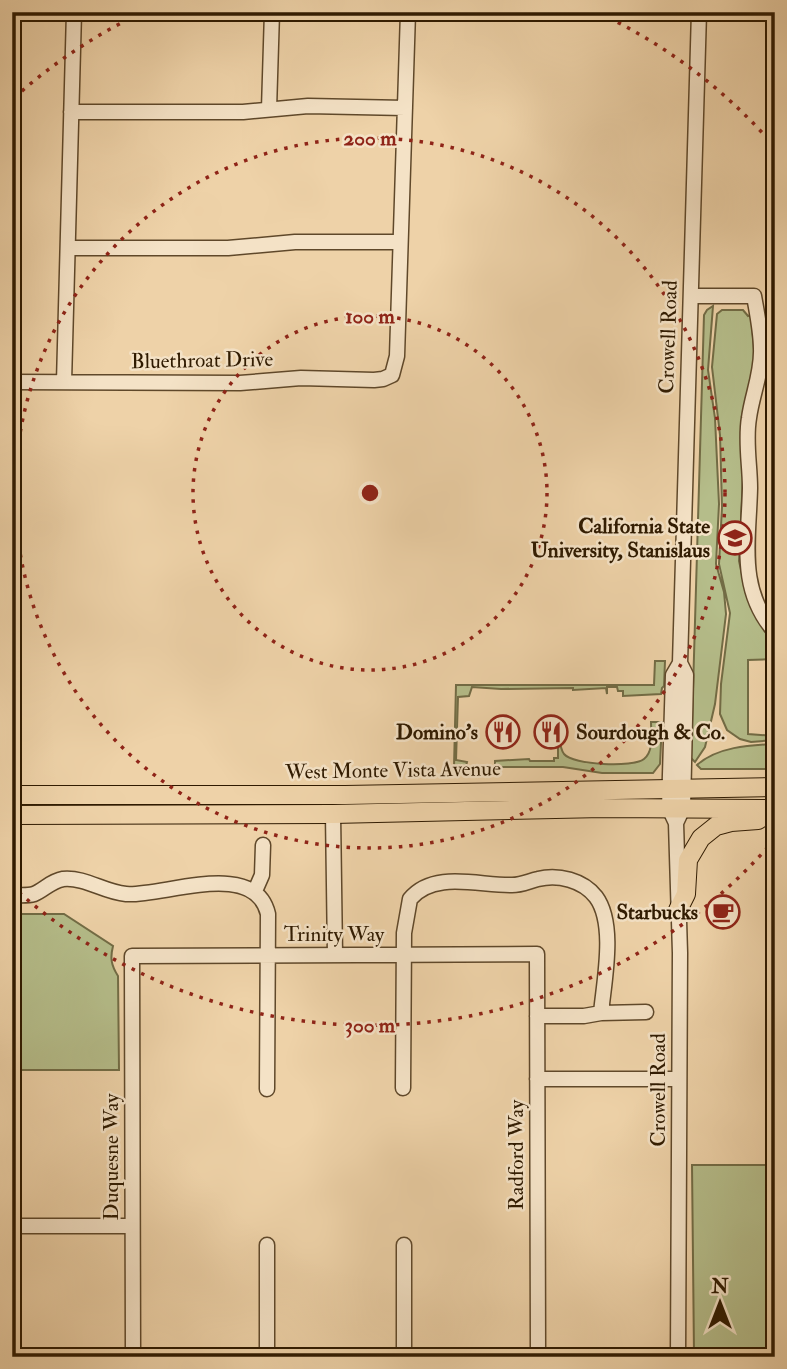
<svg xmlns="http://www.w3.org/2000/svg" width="787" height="1369" font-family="'IM FELL Double Pica',serif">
	<rect width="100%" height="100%" fill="#eed2a8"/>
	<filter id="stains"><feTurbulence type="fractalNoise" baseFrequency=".00286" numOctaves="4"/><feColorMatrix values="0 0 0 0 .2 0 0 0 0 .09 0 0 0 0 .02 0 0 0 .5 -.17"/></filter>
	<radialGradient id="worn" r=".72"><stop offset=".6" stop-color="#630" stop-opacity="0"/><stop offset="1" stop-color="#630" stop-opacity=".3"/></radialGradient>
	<path fill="#b5bd8a" stroke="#726c45" stroke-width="2" d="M713 306 708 370 715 418 719 504 716 564 724 592 726 614 715 704 705 747 695 762 691 758 704 315 707 310Z
		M722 310H743L748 316 751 315 755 360 743 476 739 561 747 597 765 629 775 640V659L748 660V734L775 736V740L751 742 740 739 727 730 720 714 721 684 730 613 719 564 722 507 720 435 712 367 717 314Z
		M655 661H665L664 686 662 688 661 694 623 696V691H618L617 687H607V694L606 688 573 690V688L501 689 472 687 469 696 458 697 456 760 467 762 466 766 454 767 456 685H654Z
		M651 722H662L660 764 653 773H602L563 767H495V761L529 759 530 761H554V758H558V729C561 735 558 746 564 754 573 765 633 768 644 759 654 751 651 734 651 722Z
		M775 744V769H701L697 765C717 747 749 745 775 744Z
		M12 914H64L113 946C110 958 111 965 118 976L119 1070H12Z
		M692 1165H775V1357H696L694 1353Z"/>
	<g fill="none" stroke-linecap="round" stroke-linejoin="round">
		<defs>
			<path id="minor" d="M269 109 272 12
				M71 112H243L308 106 405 108
				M68 248H228L295 242H400
				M691 296H754C757 313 761 332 761 349 762 373 752 395 749 418 745 441 750 465 750 488 749 540 737 589 775 632
				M12 382 240 383 301 378 374 380 383 379 392 375 397 356 408 12
				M64 382 74 12
				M333 814 335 955
				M676 823 683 808 686 675 680 663 699 12
				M255 891 262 875 263 845
				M12 895C19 895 27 896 34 894 44 890 51 881 63 879 86 877 103 892 126 894 162 897 255 858 268 914L267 1089
				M601 1013 646 1012
				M537 1079H679
				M403 1088 404 933 410 899C434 870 480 886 512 885 522 885 529 881 538 879 558 874 583 880 596 897 616 924 604 981 601 1013L584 1016H537
				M12 1226H132
				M133 1357 132 956 537 954 538 1357
				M267 1357V1245
				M404 1357V1245
				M678 1357 680 953 676 823 669 808 673 675 680 663"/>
			<path id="major" d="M12 795H345L775 787
				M12 815 333 814 603 808 775 809
				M678 910 686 894 688 860 701 838 716 826 731 822 758 820 764 816"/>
		</defs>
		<use href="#minor" stroke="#5f482a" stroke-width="17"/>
		<use href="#major" stroke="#2f1a00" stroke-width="20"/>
		<use href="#minor" stroke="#f4e2c6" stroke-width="14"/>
		<use href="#major" stroke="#eed2a8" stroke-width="18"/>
	</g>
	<g fill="none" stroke="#8f2418" stroke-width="3.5" stroke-dasharray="3.5 7">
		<circle cx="370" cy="493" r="177"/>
		<circle cx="370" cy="493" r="355"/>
		<path d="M775 839A532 532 0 0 1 14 888M14 98A532 532 0 0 1 141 13M599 13A532 532 0 0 1 775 147"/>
	</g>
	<defs>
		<symbol id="university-ring" viewBox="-11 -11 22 22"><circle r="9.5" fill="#f4e2c6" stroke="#8f2418" stroke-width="1.5"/><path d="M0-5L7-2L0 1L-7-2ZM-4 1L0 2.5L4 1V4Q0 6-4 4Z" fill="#8f2418"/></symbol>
		<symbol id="restaurant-ring" viewBox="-11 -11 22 22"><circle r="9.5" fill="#f4e2c6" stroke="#8f2418" stroke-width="1.5"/><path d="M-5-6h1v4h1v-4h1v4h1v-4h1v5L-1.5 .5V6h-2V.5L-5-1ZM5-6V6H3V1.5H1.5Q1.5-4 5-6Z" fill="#8f2418"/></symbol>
		<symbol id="cafe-ring" viewBox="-11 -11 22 22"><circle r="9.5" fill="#f4e2c6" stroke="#8f2418" stroke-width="1.5"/><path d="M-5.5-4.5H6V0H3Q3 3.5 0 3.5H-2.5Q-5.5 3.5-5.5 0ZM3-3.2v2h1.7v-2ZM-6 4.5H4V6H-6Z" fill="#8f2418"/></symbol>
	</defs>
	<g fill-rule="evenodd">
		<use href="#university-ring" x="716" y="519" width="38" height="38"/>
		<use href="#restaurant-ring" x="484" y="713" width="38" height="38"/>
		<use href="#restaurant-ring" x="532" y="713" width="38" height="38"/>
		<use href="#cafe-ring" x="704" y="893" width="38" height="38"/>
	</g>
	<g text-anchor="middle" stroke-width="5" stroke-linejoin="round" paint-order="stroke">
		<g font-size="21" fill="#2f1a00" stroke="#f4e2c6">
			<text transform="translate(668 337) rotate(-88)" y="7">Crowell Road</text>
			<text transform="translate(202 360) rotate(-1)" y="7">Bluethroat Drive</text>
			<text transform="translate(393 770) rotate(-1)" y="7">West Monte Vista Avenue</text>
			<text x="334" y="941">Trinity Way</text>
			<text transform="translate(658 1090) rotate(-90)" y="7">Crowell Road</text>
			<text transform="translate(516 1155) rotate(-90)" y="7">Radford Way</text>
			<text transform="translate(111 1157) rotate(-90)" y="7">Duquesne Way</text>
		</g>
		<g font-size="21" font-weight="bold" fill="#2f1a00" stroke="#f4e2c6" text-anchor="end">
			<text x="710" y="533">California State<tspan x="710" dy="24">University, Stanislaus</tspan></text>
			<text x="478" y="739">Domino's</text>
			<text x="576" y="739" text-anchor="start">Sourdough &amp; Co.</text>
			<text x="698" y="919">Starbucks</text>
		</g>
	</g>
	<circle cx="370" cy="493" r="10" fill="#8f2418" stroke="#f4e2c6" stroke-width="3.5"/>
	<g font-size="21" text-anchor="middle" font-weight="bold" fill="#8f2418" stroke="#f4e2c6" stroke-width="5" stroke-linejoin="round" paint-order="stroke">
		<text x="370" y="145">200 m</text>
		<text x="370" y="323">100 m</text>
		<text x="370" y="1032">300 m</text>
	</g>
	<rect width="787" height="1369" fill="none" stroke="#eed2a8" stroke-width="42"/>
	<rect x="14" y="14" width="759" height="1341" fill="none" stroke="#2f1a00" stroke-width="3.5"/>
	<rect x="21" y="21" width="745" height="1327" fill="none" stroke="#2f1a00" stroke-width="2"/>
	<g transform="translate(720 1303)" stroke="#f4e2c6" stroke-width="5" paint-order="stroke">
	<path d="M0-5L12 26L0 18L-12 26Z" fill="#2f1a00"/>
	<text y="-10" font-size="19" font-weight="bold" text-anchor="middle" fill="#2f1a00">N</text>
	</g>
	<rect width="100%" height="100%" filter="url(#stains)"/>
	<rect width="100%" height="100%" fill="url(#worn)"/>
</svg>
